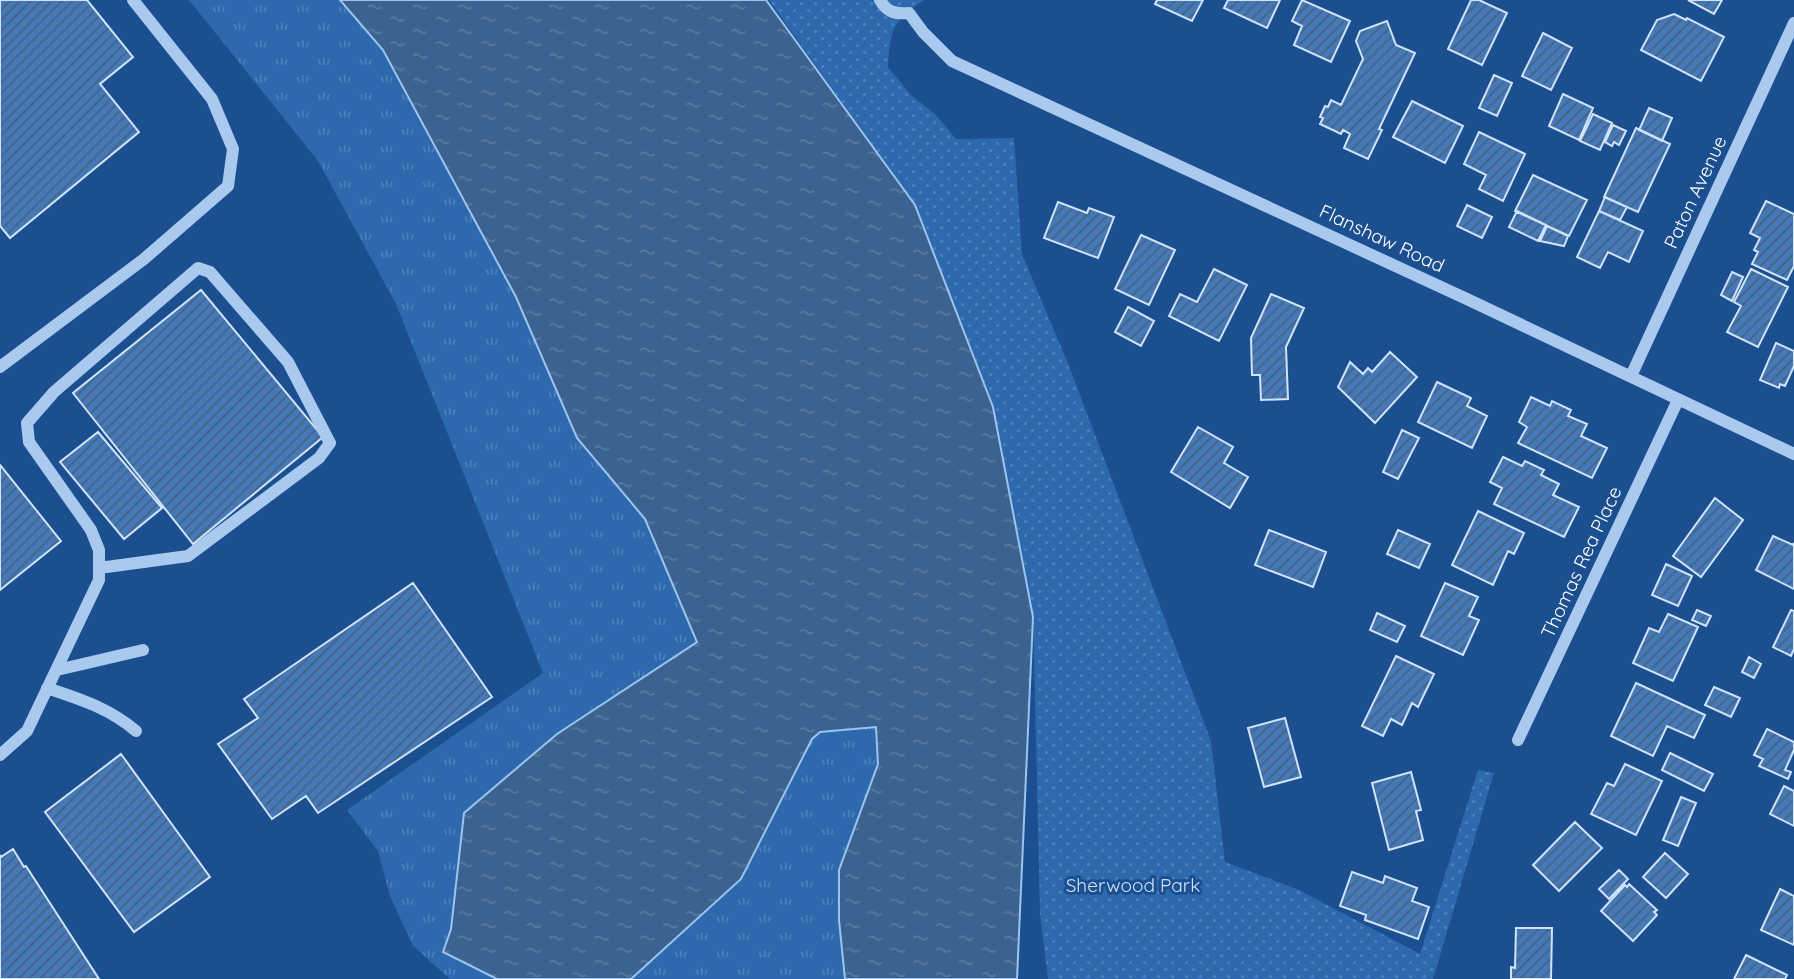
<svg xmlns="http://www.w3.org/2000/svg" width="1794" height="979" font-family="Quicksand,sans-serif">
	<defs>
		<pattern id="grass-tufts" width="24" height="20" patternUnits="userSpaceOnUse" patternTransform="scale(1.75)"><rect width="24" height="20" fill="#2e69ad"/><path d="M3 7l-1-3M5 7V3M7 7l1-3M15 17l-1-3M17 17v-4M19 17l1-3" fill="none" stroke="#4d80b9"/></pattern>
		<pattern id="park-dots" width="8" height="8" patternUnits="userSpaceOnUse" patternTransform="scale(1.75)"><rect width="8" height="8" fill="#2e69ad"/><path d="M2 2h.1M6 6h.1" fill="none" stroke="#4d80b9" stroke-width="1.8" stroke-linecap="round"/></pattern>
		<pattern id="water-ripples" width="26" height="14" patternUnits="userSpaceOnUse" patternTransform="scale(1.75)"><rect width="26" height="14" fill="#3c6290"/><path d="M2 4q2-2 4 0t4 0M15 11q2-2 4 0t4 0" fill="none" stroke="#597aa1"/></pattern>
		<pattern id="building-hatch" width="6" height="6" patternUnits="userSpaceOnUse" patternTransform="scale(1.75)"><rect width="6" height="6" fill="#4478b7"/><path d="M-1 1l2-2M0 6l6-6M5 7l2-2" fill="none" stroke="#486282"/></pattern>
	</defs>
	<rect width="100%" height="100%" fill="#1b4f8f"/>
	<path fill="url(#grass-tufts)" d="M189 0H340L383 50 516 297 577 438 645 519 697 643 557 734 464 813 451 929 443 952 497 979H450L413 946 390 896 378 851 347 810 543 673 396 304 318 161Z
		M876 726 878 764 839 870V920L845 979H631L741 879 812 739 820 732Z"/>
	<path fill="url(#park-dots)" d="M769 0H924C891 21 891 30 888 67L911 95 935 114 956 139 1014 138 1022 254 1069 366 1211 741 1225 862 1299 890 1420 954 1478 770 1494 773 1433 979H1048L1040 914 1033 617 915 205Z"/>
	<path fill="url(#water-ripples)" stroke="#9cc4f0" stroke-width="2" d="M340 0H766L915 205 993 407 1033 617 1017 979H845L839 920V870L878 764 876 727 820 732 812 739 741 879 631 979H497L443 952 451 929 464 813 557 734 697 642 645 519 577 438 516 297 383 50Z"/>
	<path fill="url(#building-hatch)" stroke="#cfe3fa" stroke-width="2" d="M0 0H87L133 57 100 84 139 132 10 238 0 226Z
		M1157 0H1203L1192 21 1155 4Z
		M1228 0H1280L1267 28 1224 8Z
		M1302 0 1350 21 1331 62 1294 45 1302 26 1292 21Z
		M1471 0H1479L1507 13 1482 65 1448 49Z
		M1688 0H1722L1714 14Z
		M1674 14 1686 20 1687 18 1724 37 1701 81 1641 50 1657 20Z
		M1387 21 1396 45 1415 53 1379 129 1382 130 1368 159 1344 148 1350 134 1343 130 1341 134 1320 124 1323 118 1320 117 1325 106 1328 107 1331 100 1341 105 1363 59 1356 41 1360 31Z
		M1543 33 1572 48 1551 90 1522 76Z
		M1494 75 1512 83 1497 116 1479 108Z
		M1563 94 1593 108 1579 140 1549 126Z
		M1412 101 1463 126 1445 163 1393 137Z
		M1649 108 1672 118 1662 141 1639 130Z
		M1593 114 1612 123 1600 150 1580 141Z
		M1613 125 1626 131 1619 145 1614 142 1612 146 1605 142Z
		M1636 128 1670 144 1638 212 1604 197Z
		M1479 132 1525 154 1503 201 1479 189 1486 175 1464 164Z
		M1533 175 1587 200 1569 236 1515 211Z
		M1605 197 1627 207 1620 220 1599 211Z
		M1766 201 1794 214V266L1787 280 1752 264 1758 252 1754 250 1760 238 1750 233Z
		M1058 202 1087 213 1089 208 1114 217 1098 258 1044 238Z
		M1467 205 1492 217 1482 238 1457 226Z
		M1517 211 1546 225 1538 241 1509 227Z
		M1599 211 1643 231 1629 262 1608 252 1600 268 1577 257Z
		M1547 226 1568 236 1564 246 1540 241Z
		M1141 235 1175 250 1149 305 1115 289Z
		M1214 269 1247 285 1219 341 1169 316 1180 294 1197 302Z
		M1751 269 1788 287 1758 347 1727 332 1741 306 1734 302Z
		M1732 272 1743 277 1732 301 1721 295Z
		M201 290 323 437 193 544 73 393Z
		M1271 294 1304 308 1286 347 1288 399 1261 400 1260 375H1252L1251 338Z
		M1128 307 1154 321 1141 346 1115 332Z
		M1776 343 1794 351V366L1785 386 1780 384 1779 388 1760 380Z
		M1390 352 1417 377 1375 423 1338 387 1350 362 1363 374 1368 368 1372 372Z
		M1437 382 1471 398 1467 406 1487 416 1472 448 1418 422Z
		M1531 397 1550 406 1552 401 1571 410 1568 416 1587 424 1581 436 1607 448 1592 478 1518 443 1527 427 1519 422Z
		M1198 427 1233 447 1224 463 1248 477 1230 508 1171 472Z
		M1402 430 1419 438 1398 479 1383 472Z
		M98 432 162 508 124 539 60 462Z
		M1503 457 1522 466 1525 461 1544 470 1541 475 1559 484 1553 495 1579 507 1564 537 1494 504 1502 488 1490 482Z
		M0 465 61 541 0 590Z
		M1715 498 1743 520 1701 577 1673 556Z
		M1478 511 1524 533 1514 554 1508 551 1493 585 1452 565Z
		M1269 530 1326 552 1313 587 1255 565Z
		M1398 530 1430 544 1419 568 1387 554Z
		M1773 536 1793 545 1794 543V589L1756 570Z
		M1666 564 1692 576 1678 606 1652 595Z
		M413 583 492 697 318 813 306 796 272 819 218 744 258 718 244 699Z
		M1445 583 1478 597 1469 616 1479 620 1463 655 1421 636Z
		M1697 610 1711 616 1706 626 1692 620Z
		M1791 610 1794 611V649L1791 656 1773 647Z
		M1377 613 1405 626 1397 642 1370 630Z
		M1668 614 1698 627 1673 681 1633 663 1649 628 1659 632Z
		M1396 656 1434 674 1418 707 1412 703 1402 725 1391 719 1383 736 1362 726Z
		M1749 657 1761 664 1754 678 1742 672Z
		M1636 683 1705 715 1694 738 1667 726 1653 756 1611 736Z
		M1714 687 1740 698 1731 717 1705 705Z
		M1285 718 1301 777 1264 787 1248 728Z
		M1767 729 1794 742V750L1785 770 1791 772 1788 779 1759 766 1763 759 1754 755Z
		M1670 753 1713 774 1704 791 1662 770Z
		M121 754 210 877 134 932 45 812Z
		M1625 764 1662 781 1636 835 1591 814 1607 783 1614 786Z
		M1411 772 1421 810 1416 811 1423 840 1389 850 1372 783Z
		M1784 786 1794 791V826L1770 814Z
		M1681 797 1696 803 1678 846 1663 840Z
		M1575 822 1602 848 1559 891 1533 865Z
		M13 849 24 867 26 866 99 979H0V855L1 857Z
		M1665 853 1688 874 1666 898 1643 877Z
		M1619 870 1628 879 1609 899 1599 889Z
		M1352 872 1383 883 1385 876 1417 888 1412 901 1429 907 1418 939 1365 920 1366 915 1340 906Z
		M1629 884 1657 910 1654 912 1657 915 1633 941 1601 911 1625 885 1627 887Z
		M1780 889 1794 896V945L1761 930Z
		M1516 928H1552L1551 979H1511V967L1515 968Z
		M1746 955 1787 975 1785 979H1734Z"/>
	<g fill="none" stroke-linecap="round" stroke-linejoin="round">
		<path stroke="#a9c9ee" stroke-width="12" d="M880 0C887 13 896 14 909 13L923 32 952 61 1469 300 1794 454
			M0 367 144 259 228 186 233 149 212 99 133 0
			M1631 376 1794 23
			M57 670 143 650
			M47 688C80 699 109 708 136 731
			M1518 740 1678 400
			M0 755 27 731 99 580V550L91 530 29 442 27 423 54 392 198 268 210 272 288 362 330 443 319 458 188 556 99 568"/>
	</g>
	<g text-anchor="middle" stroke-width="6" stroke-linejoin="round" paint-order="stroke">
		<g font-size="19" fill="#fff" stroke="#1b4f8f">
			<text transform="translate(1695 192) rotate(-65)" y="7">Paton Avenue</text>
			<text transform="translate(1382 238) rotate(25)" y="7">Flanshaw Road</text>
			<text transform="translate(1581 562) rotate(-65)" y="7">Thomas Rea Place</text>
		</g>
		<g font-size="19" fill="#cfe3fa" stroke="#1b4f8f">
			<text x="1133" y="892">Sherwood Park</text>
		</g>
	</g>
</svg>
